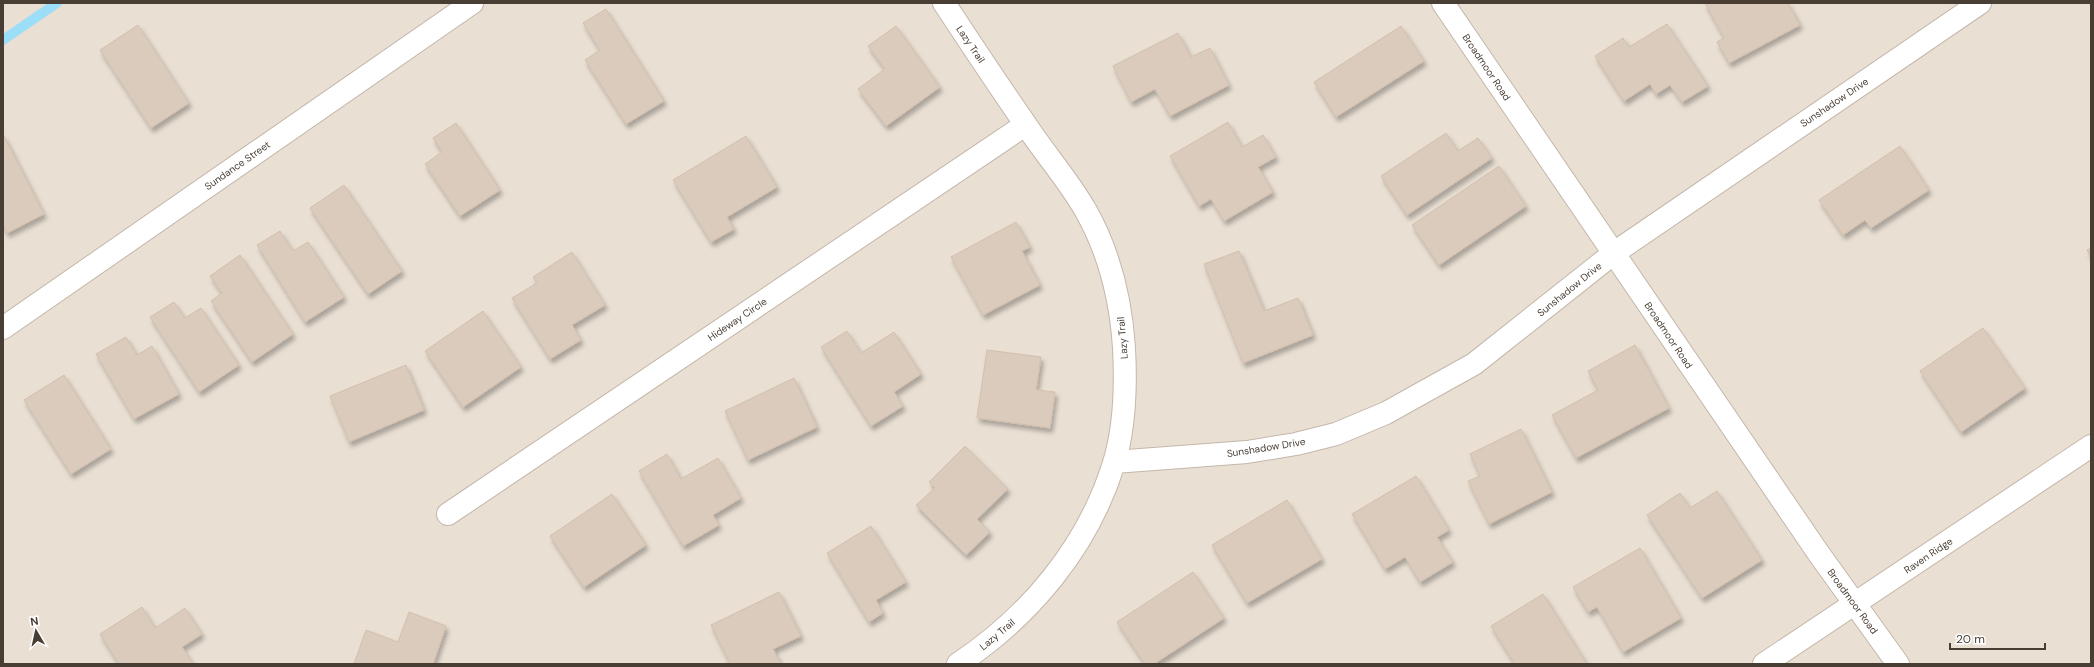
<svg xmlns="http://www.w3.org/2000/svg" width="2094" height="667" font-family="'DM Sans',sans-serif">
	<defs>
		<filter id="shadow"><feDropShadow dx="2.5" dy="4.5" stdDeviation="2" flood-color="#0004"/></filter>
	</defs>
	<rect width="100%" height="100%" fill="#f4eee6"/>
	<path fill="#e9dfd3" d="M3 3H2091V664H3Z"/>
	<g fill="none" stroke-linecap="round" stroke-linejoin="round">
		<path stroke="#9cdef7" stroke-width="10" d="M3 40 57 3"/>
	</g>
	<path fill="#dacbbd" stroke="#d3bfac" filter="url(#shadow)" d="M1705 3H1788L1800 25 1729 63 1717 42 1724 38Z
		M606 9 664 101 626 124 585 60 600 50 583 23Z
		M1667 24 1708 86 1682 102 1670 85 1656 94 1650 84 1624 101 1595 56 1623 38 1629 47Z
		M138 25 189 103 151 128 100 50Z
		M896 26 940 87 886 126 858 89 885 69 868 46Z
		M1401 26 1424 61 1336 117 1314 82Z
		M1178 33 1191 57 1210 48 1229 85 1170 116 1155 89 1131 102 1113 66Z
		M1228 122 1242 147 1263 135 1276 157 1258 167 1273 192 1224 221 1211 199 1199 206 1170 156Z
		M456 123 500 190 460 216 425 164 442 152 433 138Z
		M1446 133 1458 151 1478 138 1492 158 1407 215 1381 176Z
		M3 134 44 214 7 233 3 226Z
		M746 136 777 187 727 217 734 229 711 242 673 180Z
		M1900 146 1929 190 1871 228 1865 220 1843 235 1819 200Z
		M1499 166 1526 206 1439 265 1412 225Z
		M344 185 402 271 368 294 310 208Z
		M1016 222 1030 247 1022 251 1040 285 983 315 951 257Z
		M280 231 293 251 308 242 344 297 305 322 257 245Z
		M2091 248V257L2087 250Z
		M1239 251 1264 311 1298 298 1313 335 1243 363 1204 264Z
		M572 252 605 305 572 325 581 340 550 359 512 298 537 283 533 277Z
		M240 255 293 334 252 362 211 301 222 293 210 276Z
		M174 302 185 318 201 308 239 365 199 392 150 317Z
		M483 311 521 367 463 407 425 351Z
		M1983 328 2025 388 1961 432 1920 371Z
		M847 331 861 353 894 332 921 374 894 392 903 406 871 426 821 347Z
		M126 337 137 355 152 346 179 394 134 419 96 354Z
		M1635 345 1669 408 1576 458 1552 415 1598 390 1588 371Z
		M987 350 1041 357 1036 390 1055 392 1050 428 977 418Z
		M406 365 424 410 349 442 330 396Z
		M64 375 111 449 71 474 24 400Z
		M794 378 817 427 748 460 725 411Z
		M1521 429 1552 492 1489 524 1468 481 1480 476 1470 454Z
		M965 446 1008 489 977 519 990 532 966 555 916 505 935 488 929 482Z
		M667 454 681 479 718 458 741 498 713 515 719 525 683 546 639 471Z
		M1416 476 1449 530 1437 537 1453 562 1420 582 1405 557 1385 569 1352 514Z
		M1717 491 1762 560 1702 598 1647 515 1680 493 1690 508Z
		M612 494 646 545 584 587 550 536Z
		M1287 500 1322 559 1247 603 1212 545Z
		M871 526 906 582 876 600 883 613 869 622 827 553Z
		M1640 548 1681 618 1623 652 1597 607 1588 612 1573 587Z
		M1193 572 1224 618 1154 664H1145L1117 622Z
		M779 592 801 636 773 649 781 664H730L711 625Z
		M1543 594 1587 664H1515L1491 626Z
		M142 607 155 628 185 608 202 634 182 647 193 664H119L100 634Z
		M409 612 446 626 433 664H354L366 630 398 642Z"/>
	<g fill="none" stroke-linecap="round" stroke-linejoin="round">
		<defs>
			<path id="minor" d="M944 3C971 44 998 85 1026 125 1045 154 1069 181 1086 211 1109 252 1121 301 1124 348 1126 385 1125 427 1114 463 1088 547 1030 616 958 664
				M1443 3 1819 554 1898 664
				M3 328 472 3
				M1114 462 1247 452 1296 444 1336 434 1386 413 1474 364 1614 253 1980 3
				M448 514 1025 125
				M1764 664 2091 446"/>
		</defs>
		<use href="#minor" stroke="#c4b7aa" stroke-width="24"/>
		<use href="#minor" stroke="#fff" stroke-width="22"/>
	</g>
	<g text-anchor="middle" stroke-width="3.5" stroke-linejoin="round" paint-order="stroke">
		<g font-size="10" fill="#483e34" stroke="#fff">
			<text transform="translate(971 44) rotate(56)" y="4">Lazy Trail</text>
			<text transform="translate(1487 67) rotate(56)" y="4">Broadmoor Road</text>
			<text transform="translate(1834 102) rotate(-34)" y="4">Sunshadow Drive</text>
			<text transform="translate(237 165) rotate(-35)" y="4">Sundance Street</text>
			<text transform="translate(1569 289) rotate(-39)" y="4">Sunshadow Drive</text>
			<text transform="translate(737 319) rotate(-34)" y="4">Hideway Circle</text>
			<text transform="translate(1669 335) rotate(56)" y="4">Broadmoor Road</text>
			<text transform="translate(1122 338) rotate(-95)" y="4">Lazy Trail</text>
			<text transform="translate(1266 447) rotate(-9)" y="4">Sunshadow Drive</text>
			<text transform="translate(1928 555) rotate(-34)" y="4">Raven Ridge</text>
			<text transform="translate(1853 601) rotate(54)" y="4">Broadmoor Road</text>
			<text transform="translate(997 634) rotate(-40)" y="4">Lazy Trail</text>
		</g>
	</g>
	<rect width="2094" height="667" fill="none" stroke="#483e34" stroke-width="8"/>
	<g transform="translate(36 631) rotate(351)" stroke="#ffffff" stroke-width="3" paint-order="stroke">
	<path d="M0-3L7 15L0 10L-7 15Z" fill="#483e34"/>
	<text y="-6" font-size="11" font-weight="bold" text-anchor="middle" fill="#483e34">N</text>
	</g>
	<path d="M1950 643v6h95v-6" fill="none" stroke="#483e34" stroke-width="2"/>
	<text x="1956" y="643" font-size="12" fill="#483e34" stroke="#ffffff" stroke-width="3" paint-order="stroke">20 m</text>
</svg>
